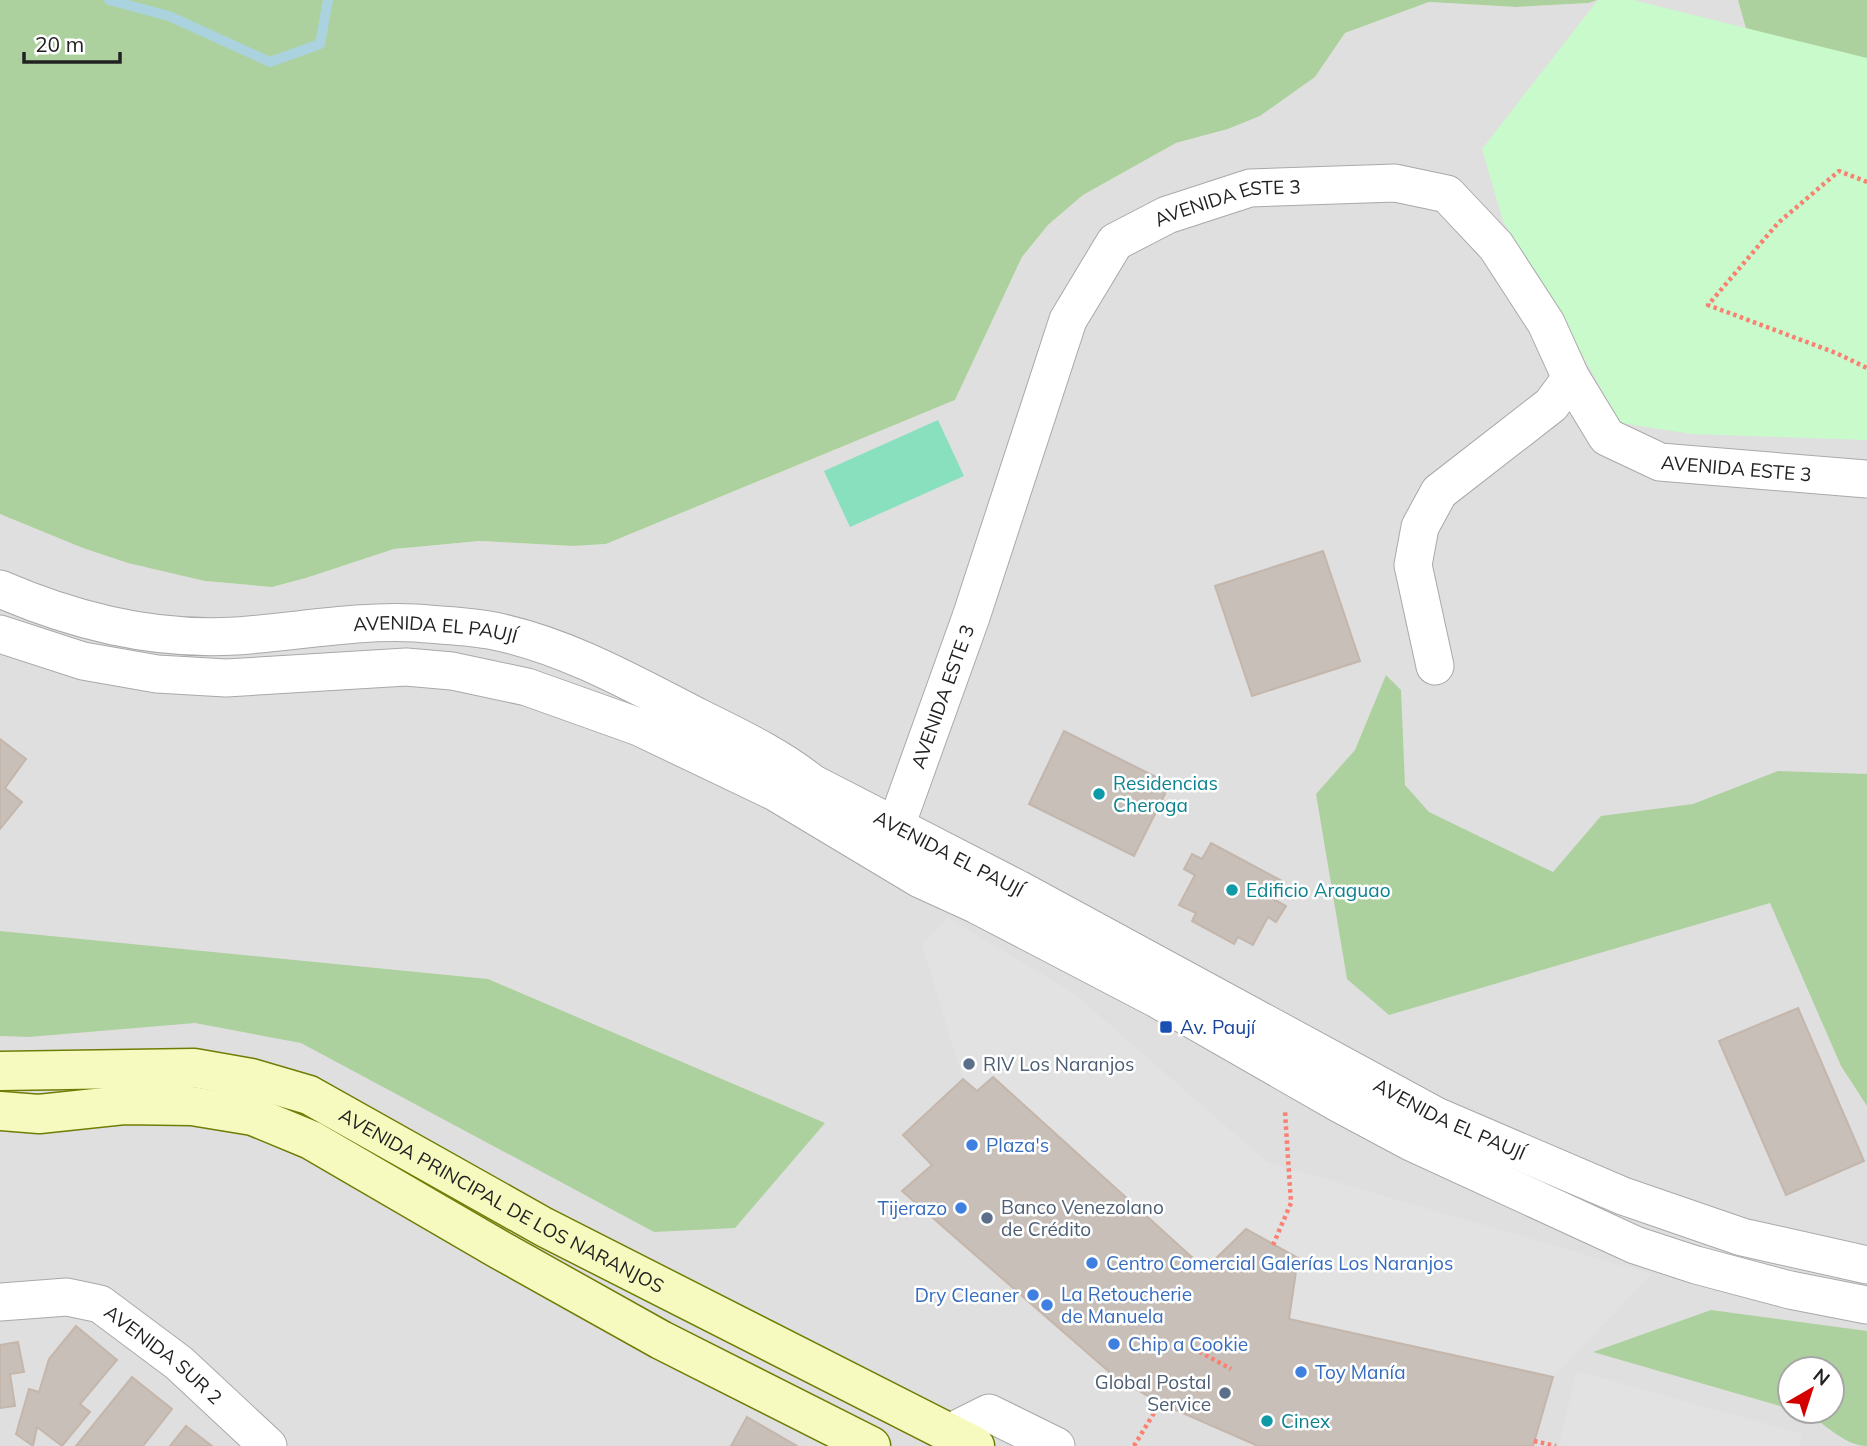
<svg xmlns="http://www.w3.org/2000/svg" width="1867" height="1446" font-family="Mulish,sans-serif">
	<rect width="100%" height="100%" fill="#f2efe9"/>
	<path fill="#e0dfdf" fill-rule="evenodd" d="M1597 0H1738L1867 157V1446H0V514L205 581 272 587 306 578 394 549 480 541 573 546 606 544 955 400 1022 257 1048 225 1083 195 1176 143 1228 129 1260 116 1315 77 1345 33 1429 2 1516 7 1588 3ZM1790 1369H1832V1411H1790Z"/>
	<path fill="#add19e" d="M0 0H1597L1589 3 1516 7 1429 2 1345 33 1315 77 1260 116 1228 129 1176 143 1083 195 1048 225 1022 257 955 400 606 544 573 546 480 541 394 549 306 578 272 587 205 581 128 563 83 548 0 514Z
		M1738 0H1867V157L1749 39Z
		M1386 675 1401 690 1405 785 1429 812 1553 872 1601 816 1693 804 1778 771 1867 774V1106L1841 1066 1770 903 1389 1015 1347 979 1316 794 1355 750Z
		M0 931 488 979 825 1123 735 1228 654 1232 301 1043 195 1023 29 1037 0 1036Z
		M1711 1310 1867 1331V1446C1841 1446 1823 1418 1798 1411H1832V1369H1790V1409L1593 1352Z"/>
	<path fill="#c8facc" d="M1598 0H1633L1867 58V440L1692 434 1620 423 1543 283 1503 221 1482 149Z"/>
	<path fill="#88e0be" d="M938 420 964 476 850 527 824 471Z"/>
	<path fill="#e2e2e2" d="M948 918 1072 992 1267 1162 1652 1274 1553 1377 1289 1319 1298 1257 1246 1229 1205 1269 993 1077 977 1091 963 1079 922 945Z
		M1576 1371 1802 1434 1800 1446H1559Z"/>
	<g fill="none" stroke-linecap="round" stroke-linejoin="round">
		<path stroke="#aad3df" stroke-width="10" d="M109 0 169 16 270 62 320 44 328 0"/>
	</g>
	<path fill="#c7bfb8" stroke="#c4b6ab" stroke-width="2" d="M1323 551 1360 661 1252 696 1215 586Z
		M1064 731 1170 784 1134 856 1029 804Z
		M0 739 26 759 5 788 22 802 0 829Z
		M1211 843 1282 881 1273 899 1286 906 1276 922 1268 917 1253 945 1238 937 1234 944 1192 921 1196 913 1179 905 1195 875 1184 869 1192 854 1202 859Z
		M1798 1008 1864 1161 1786 1195 1719 1041Z
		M993 1077 1205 1269 1246 1229 1298 1258 1289 1319 1553 1377 1533 1446H1258L1160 1403 1115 1377 902 1191 932 1165 903 1135 963 1079 977 1091Z
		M76 1326 117 1360 80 1404 90 1412 62 1446 37 1427 33 1446 16 1434 29 1389 39 1392 49 1359Z
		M18 1342 24 1372 10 1374 15 1406 0 1408V1345Z
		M132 1377 172 1409 143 1446H76Z
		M747 1417 797 1446H731Z
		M186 1426 212 1446H170Z"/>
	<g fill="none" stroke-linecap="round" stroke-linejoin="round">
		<defs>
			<g id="street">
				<path id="s1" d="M0 589C74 621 155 641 236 636 296 632 355 620 415 623 439 625 465 626 489 630 563 644 632 683 698 717 738 737 777 755 812 783L1018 889 1436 1116 1623 1196 1742 1237 1867 1265"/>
				<path d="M0 634 83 661 157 674 226 678 406 667 452 671 527 687 639 727 775 792 920 879 977 905 1157 999 1340 1104 1411 1142 1635 1245 1696 1265 1790 1290 1867 1305"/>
				<path d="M1435 666 1413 565 1420 527 1439 492 1551 405 1571 378"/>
				<path id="s2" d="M888 848 971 617 1068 320 1115 242 1167 215 1250 188 1395 183 1447 194 1496 246 1546 323 1571 378 1607 437 1660 462 1867 479"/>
				<path id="s3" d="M0 1302 67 1297 100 1304 179 1363 268 1446"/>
				<path d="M949 1433 989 1413 1056 1446"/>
			</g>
			<g id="secondary">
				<path id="s4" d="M0 1071 194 1068 251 1078 309 1095 544 1227 975 1446"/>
				<path d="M0 1111 39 1114 124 1105 192 1106 253 1116 311 1140 500 1250 661 1340 871 1446"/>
			</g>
		</defs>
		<use href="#street" stroke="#a9a9a9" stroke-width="39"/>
		<use href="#secondary" stroke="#707d05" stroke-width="41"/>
		<path stroke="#fa8072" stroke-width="4.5" stroke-dasharray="3.5 3.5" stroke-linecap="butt" d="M1867 182 1839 171 1778 223 1708 305 1836 353 1867 368
			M1273 1245 1291 1203 1285 1112
			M1193 1348 1231 1369
			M1534 1441 1556 1446
			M1134 1446 1160 1403"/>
		<use href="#street" stroke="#fff" stroke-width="37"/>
		<use href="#secondary" stroke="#f7fabf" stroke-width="38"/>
	</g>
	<g fill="#0f9aa8" stroke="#fff" stroke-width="2.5">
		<circle cx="1099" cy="794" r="7"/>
		<circle cx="1232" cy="890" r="7"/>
		<circle cx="1267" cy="1421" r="7"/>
	</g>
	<rect fill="#1a4fb4" stroke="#fff" stroke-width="2.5" x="1159" y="1020" width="14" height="14" rx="3.5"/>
	<g fill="#5c6f8a" stroke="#fff" stroke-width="2.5">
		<circle cx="969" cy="1064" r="7"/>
		<circle cx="987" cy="1218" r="7"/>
		<circle cx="1225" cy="1393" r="7"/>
	</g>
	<g fill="#3f7fe0" stroke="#fff" stroke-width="2.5">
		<circle cx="972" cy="1145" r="7"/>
		<circle cx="961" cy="1208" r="7"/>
		<circle cx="1092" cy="1263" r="7"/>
		<circle cx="1033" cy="1295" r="7"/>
		<circle cx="1047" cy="1305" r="7"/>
		<circle cx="1114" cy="1344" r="7"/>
		<circle cx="1301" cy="1372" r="7"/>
	</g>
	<g text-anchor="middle" stroke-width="5" stroke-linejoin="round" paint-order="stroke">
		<g font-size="19" fill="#222" stroke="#fff">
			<text dy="7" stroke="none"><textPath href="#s2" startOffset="770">AVENIDA ESTE 3</textPath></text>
			<text dy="7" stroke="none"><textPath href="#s2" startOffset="1421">AVENIDA ESTE 3</textPath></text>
			<text dy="7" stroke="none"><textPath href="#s1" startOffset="443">AVENIDA EL PAUJÍ</textPath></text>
			<text dy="7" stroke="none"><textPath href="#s2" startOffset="161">AVENIDA ESTE 3</textPath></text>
			<text dy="7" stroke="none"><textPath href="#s1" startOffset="1010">AVENIDA EL PAUJÍ</textPath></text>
			<text dy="7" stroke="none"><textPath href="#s1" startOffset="1577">AVENIDA EL PAUJÍ</textPath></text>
			<text dy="7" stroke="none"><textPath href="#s4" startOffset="532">AVENIDA PRINCIPAL DE LOS NARANJOS</textPath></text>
			<text dy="7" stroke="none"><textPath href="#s3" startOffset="182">AVENIDA SUR 2</textPath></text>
		</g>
		<g font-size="19" fill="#0d838f" stroke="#fff" text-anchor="start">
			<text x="1113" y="790">Residencias<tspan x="1113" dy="22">Cheroga</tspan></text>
			<text x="1246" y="897">Edificio Araguao</text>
			<text x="1281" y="1428">Cinex</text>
		</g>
		<g font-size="19" fill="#164399" stroke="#fff" text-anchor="start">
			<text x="1180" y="1034">Av. Paují</text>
		</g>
		<g font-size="19" fill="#4e5e75" stroke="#fff" text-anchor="start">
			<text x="983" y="1071">RIV Los Naranjos</text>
			<text x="1001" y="1214">Banco Venezolano<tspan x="1001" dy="22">de Crédito</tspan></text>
			<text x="1211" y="1389" text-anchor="end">Global Postal<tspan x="1211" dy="22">Service</tspan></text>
		</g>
		<g font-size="19" fill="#366cbe" stroke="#fff" text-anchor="start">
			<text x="986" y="1152">Plaza's</text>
			<text x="947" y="1215" text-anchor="end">Tijerazo</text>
			<text x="1106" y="1270">Centro Comercial Galerías Los Naranjos</text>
			<text x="1061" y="1301">La Retoucherie<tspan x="1061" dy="22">de Manuela</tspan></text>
			<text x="1019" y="1302" text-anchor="end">Dry Cleaner</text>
			<text x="1128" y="1351">Chip a Cookie</text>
			<text x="1315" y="1379">Toy Manía</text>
		</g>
	</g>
	<g transform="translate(1811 1390) rotate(39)"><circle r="33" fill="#ffffff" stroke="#a7a7a7" stroke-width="2"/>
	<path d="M0-5L12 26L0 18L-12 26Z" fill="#d40000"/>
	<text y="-10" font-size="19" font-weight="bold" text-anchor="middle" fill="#222222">N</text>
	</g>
	<path d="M24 52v10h96v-10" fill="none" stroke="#222222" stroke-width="3.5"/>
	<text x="35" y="52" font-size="21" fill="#222222" stroke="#ffffff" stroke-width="5" paint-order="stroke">20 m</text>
</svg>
